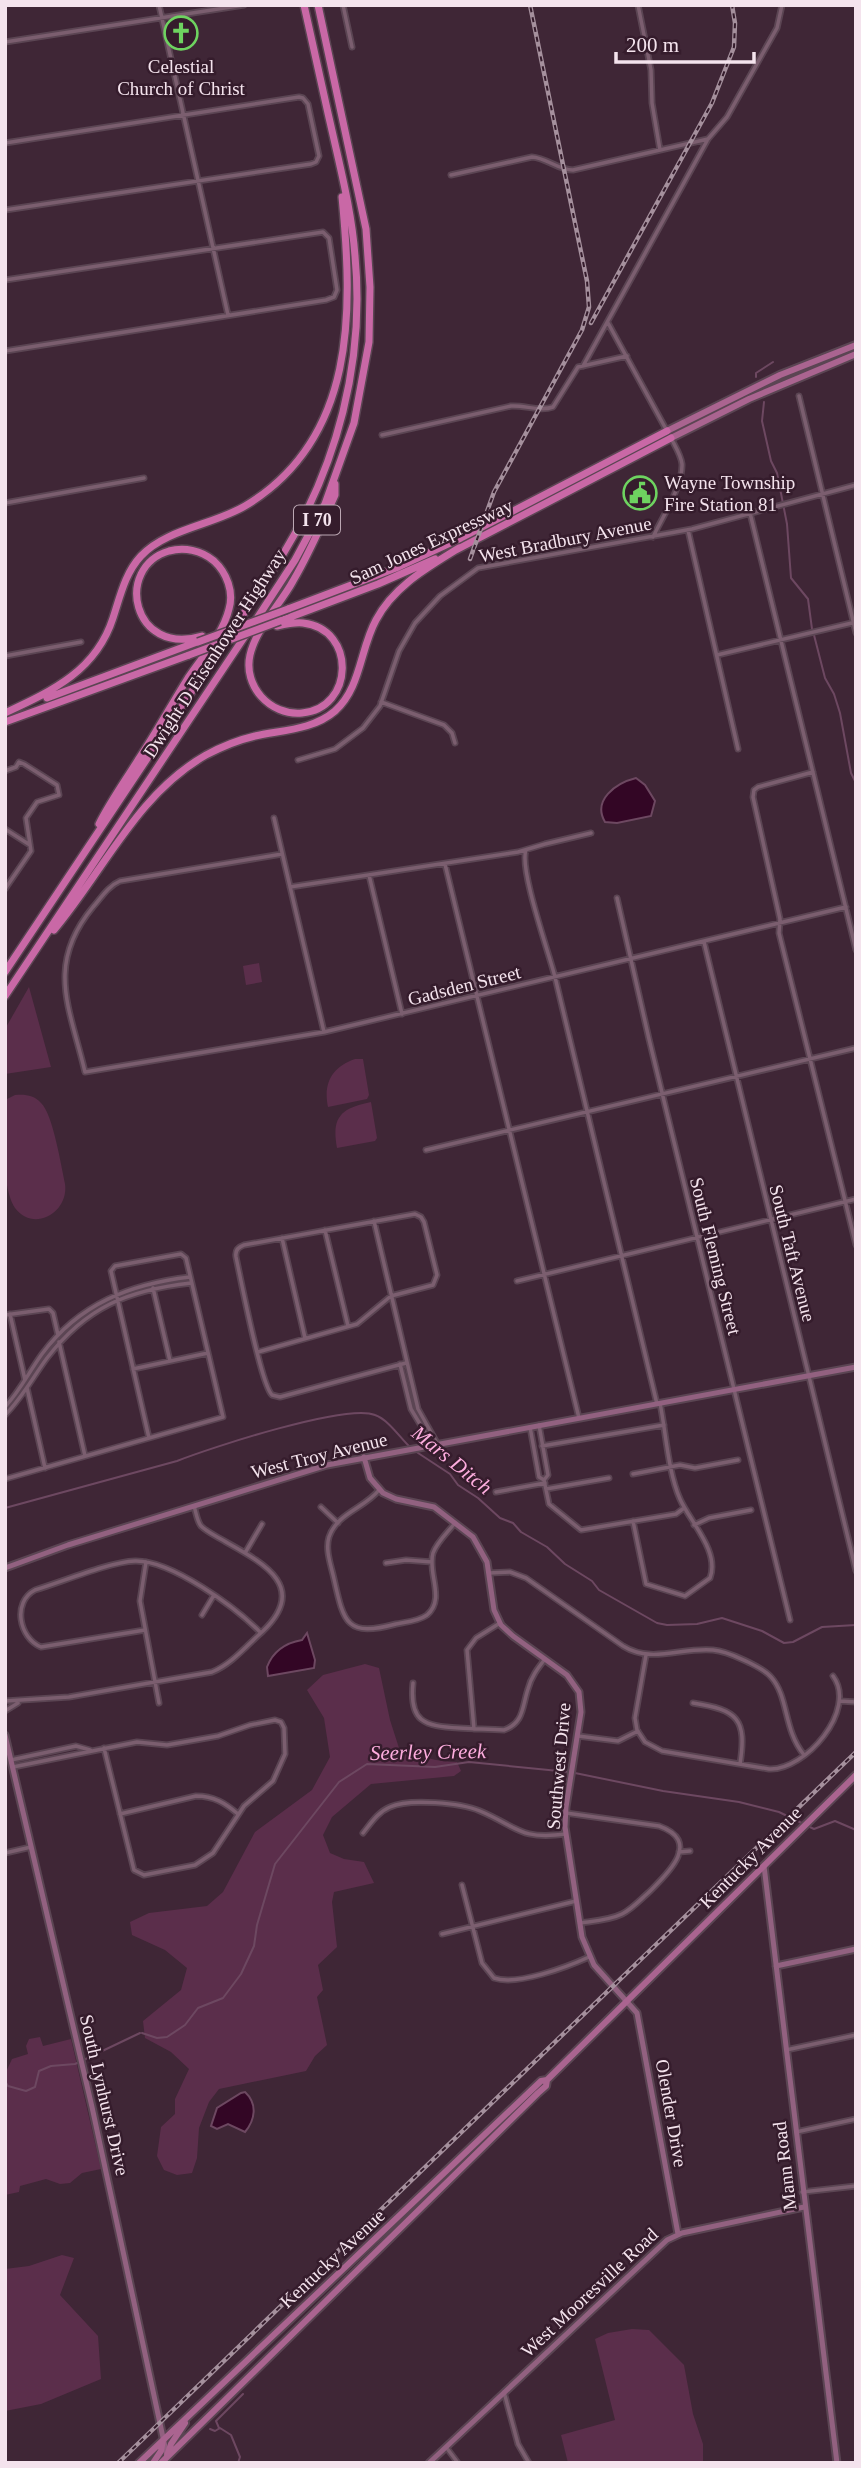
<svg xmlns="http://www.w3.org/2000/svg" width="861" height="2468" font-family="Georgia,serif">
	<rect width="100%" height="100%" fill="#3f2636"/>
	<path fill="#5b2e4b" d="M259 963 262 982 246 985 243 966Z
		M29 987 51 1067 5 1074V1029Z
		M355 1059H363L369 1095 367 1099 328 1107C323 1083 332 1067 355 1059Z
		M15 1095C25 1094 34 1095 41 1103 53 1114 61 1166 65 1184 69 1212 34 1233 15 1208 0 1185 5 1128 5 1100Z
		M371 1102 377 1138 375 1141 337 1148C331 1116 342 1108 371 1102Z
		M365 1664 379 1668 390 1720 399 1748C418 1756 437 1762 457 1762L461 1771 454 1776 371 1784 332 1817 323 1835 330 1853 344 1859 364 1862 374 1883 334 1892 332 1902 337 1947 318 1965 323 1990 317 1997 327 2045 315 2056 306 2071 219 2089 209 2102 199 2128 197 2158 192 2173 177 2175 164 2170 157 2156 161 2127 175 2114V2099L189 2069 171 2052 145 2038 143 2021 181 1990 187 1968 165 1950 132 1935 130 1922 149 1913 207 1906 223 1892 255 1832 312 1790 330 1757 324 1718 307 1690 323 1675Z
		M40 2037 43 2046 71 2039 101 2169 82 2173 70 2183 60 2184 46 2179 20 2186 19 2192 5 2195V2074L12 2059 28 2054 26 2046 29 2039Z
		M62 2255 74 2258 60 2295 98 2336 101 2379 41 2404 5 2411V2269L29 2266Z
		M632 2329 649 2330 684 2365 693 2414 703 2444V2463H568L561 2435 615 2420 595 2339 608 2333Z"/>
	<path fill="#330625" stroke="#6d4861" stroke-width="2" d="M636 778 645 785 655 801 651 816 617 823 605 822C592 800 616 783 636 778Z
		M307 1633 315 1660 314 1668 268 1676 267 1667C273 1651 285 1643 302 1640Z
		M245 2092C258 2104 255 2120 245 2132L228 2124 217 2129 211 2126 217 2108 241 2093Z"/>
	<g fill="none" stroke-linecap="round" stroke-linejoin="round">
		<path stroke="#6d4861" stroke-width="2" d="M756 377V373L773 362
			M764 402 762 421 771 461 777 473 787 524 791 578 808 599 812 629
			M814 635 825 678 834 694 840 713 851 773 856 783
			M415 1451 450 1474 458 1485 478 1498 500 1518 513 1523 521 1532 547 1547 565 1564 592 1581 599 1590 657 1623 667 1625 697 1624 722 1618 762 1631 784 1643 793 1642 822 1627 856 1625
			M5 1508 177 1461C210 1448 347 1403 375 1415 389 1420 400 1438 411 1448
			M575 1773 663 1791 739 1802 779 1812 814 1829 835 1821 856 1830
			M142 2033 157 2038 167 2037 185 2025 198 2008 223 1998 241 1974 254 1946 257 1925 275 1864 339 1782 367 1764 435 1767 469 1762 569 1772
			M5 2081 8 2086 26 2091 35 2087 39 2071 51 2066 75 2064 140 2033
			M219 2428 216 2421 243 2394
			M210 2429 215 2431 220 2428 231 2435 240 2457 238 2463"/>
		<defs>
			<path id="street" d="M159 5 228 315
				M343 5 352 47
				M638 5 651 70 652 103 660 150
				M5 42 244 5
				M5 143 299 97 303 98 308 104 319 156 316 162 311 164 5 210
				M451 175 532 157C547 158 558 170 573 170L708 139
				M5 280 323 232 329 238 337 290 334 297 326 300 5 351
				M608 323 667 431
				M583 366 708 139 727 117 777 28 782 5
				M799 396 856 633
				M382 435 511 406C525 405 540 412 553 407L578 367 627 356
				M5 503 144 478
				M750 513 856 950
				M688 530 738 749
				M653 537C662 518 683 485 682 464 681 455 675 446 671 438
				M717 655 856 622
				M5 656 81 642
				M381 702 444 725 452 733 455 743
				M298 760 335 749 363 728 380 706 399 651 415 623 440 596 478 568 692 529 856 485
				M5 771 16 767 19 762 24 764 57 785 59 795 37 802 26 818 31 851 5 889
				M813 772 758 787 754 790 753 797 780 919 779 933 856 1245
				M274 818 324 1032
				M5 829 30 845
				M526 850C519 869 549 953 555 977L657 1404
				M282 854 120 881C108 886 101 898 93 907 45 965 70 1008 85 1072L324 1032 846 907
				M445 864 579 1418
				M369 875 402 1014
				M290 887 518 852 545 844 591 833
				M617 898 649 1039 790 1620
				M704 942 856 1571
				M426 1150 856 1048
				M374 1221 418 1409 437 1443
				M325 1230 348 1326
				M282 1238 305 1338
				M517 1281 856 1199
				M153 1288 170 1361
				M10 1314 25 1380
				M5 1315 49 1309 53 1313 58 1335
				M59 1342 85 1456
				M258 1352 357 1324 391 1296 433 1285 437 1275 424 1222 421 1217 415 1214 244 1245C238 1247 235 1251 236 1257 241 1280 261 1385 272 1395L280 1397 406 1363
				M400 1364 411 1409 432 1444
				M133 1369 208 1353
				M27 1388 45 1468
				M5 1407C20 1391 29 1372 42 1354 79 1304 130 1284 190 1277
				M5 1415C22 1398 33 1377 47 1358 86 1307 128 1290 191 1283
				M539 1425 548 1475 544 1480 549 1504 581 1530 676 1514 684 1508
				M530 1427 539 1477 544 1480
				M542 1446 664 1425
				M633 1474 680 1465 695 1468 738 1460
				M5 1479 223 1417 186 1258 181 1254 115 1266 111 1271 149 1438
				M546 1489 609 1478
				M379 1490C365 1508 337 1513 329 1537 325 1550 331 1565 334 1579 344 1624 347 1637 396 1624 406 1622 419 1621 427 1615 446 1599 427 1573 433 1553 437 1542 448 1532 455 1523
				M496 1492 545 1483
				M321 1507 338 1523
				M633 1521 646 1584 685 1596 710 1578C720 1551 690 1522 680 1499 668 1472 666 1433 660 1403
				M694 1525 709 1518 751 1510
				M245 1553 262 1524
				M146 1562 140 1601 159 1703
				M386 1563 406 1560 432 1562
				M489 1573 510 1572 526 1578 623 1646C652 1664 681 1647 713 1650 726 1651 737 1657 748 1662 756 1666 765 1670 771 1677 789 1697 783 1729 804 1755
				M202 1615 214 1595
				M145 1630 41 1647C19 1638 12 1602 35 1590 62 1582 109 1562 135 1561 171 1560 235 1607 260 1632
				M646 1655 635 1718 637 1730 645 1742 662 1751 769 1769C805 1771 858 1710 833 1676
				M413 1683C409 1722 424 1726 459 1728 474 1729 489 1729 504 1730 524 1723 522 1707 528 1689 531 1677 538 1668 545 1659
				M5 1701 69 1697 212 1672C232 1664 247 1645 263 1631 312 1584 257 1560 219 1538 214 1535 206 1531 201 1526 197 1521 196 1512 194 1506
				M840 1701 856 1702
				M693 1703C738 1710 747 1719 740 1764
				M5 1711 18 1703
				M474 1729 467 1650 476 1638 500 1623
				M578 1736 618 1741 638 1731
				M11 1760 76 1746 90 1750
				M13 1767 137 1742 167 1745 218 1736 250 1725 275 1720 281 1722 284 1728 285 1754 273 1781 244 1806 213 1853 195 1865 144 1875 134 1870 104 1748
				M566 1813 659 1826C704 1842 665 1876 648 1893 640 1900 632 1909 622 1914 610 1920 594 1921 580 1923
				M120 1814 196 1796C214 1796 225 1803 238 1814
				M363 1833C371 1823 378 1812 390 1807 409 1798 461 1803 480 1811 518 1827 519 1840 566 1834
				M679 1852 690 1851
				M5 1853 31 1847
				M462 1885 482 1963 494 1978C517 1986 567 1967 589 1957
				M442 1934 576 1901
				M786 2050 856 2035
				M796 2132 856 2119
				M802 2192 856 2186
				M504 2392 518 2444 529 2463
				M446 2447 458 2463"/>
			<path id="secondary" d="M364 1457 370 1478 383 1493 396 1499 434 1507 473 1537 487 1562 494 1610 501 1625 513 1636 567 1675 579 1692 581 1712 566 1807 565 1827 582 1937 594 1965 637 2013 678 2234
				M5 1568 68 1545 327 1465 856 1367
				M5 1735 92 2107 167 2456
				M764 1866 837 2463
				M776 1966 856 1949
				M429 2463 667 2240 682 2233 804 2207"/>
			<path id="primary" d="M667 431 780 375 856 345
				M671 438 749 399 856 354
				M167 2456 171 2444 185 2423
				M139 2463 541 2081 547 2080 856 1775
				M153 2463 161 2451 163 2440
				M161 2463 538 2093 546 2086 547 2080"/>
			<path id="highway" d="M456 550 671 438
				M288 609 396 568 461 538 667 431
				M280 621 378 584 435 559
				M254 623 295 560 325 504 354 423 369 342 370 287 366 229 318 5
				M277 626C286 624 295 622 303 623 357 629 354 709 302 713 270 716 243 686 250 655 256 628 280 605 293 581 309 554 322 524 335 495V484
				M47 698 197 642
				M5 713C52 691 96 671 113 618 120 597 125 573 141 556 166 529 213 525 245 506 357 439 353 311 342 197
				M5 722 189 655
				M99 824C110 802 125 781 138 760 156 733 171 705 188 678 202 657 223 634 229 609 234 592 227 573 214 561 201 550 184 547 169 551 114 567 132 657 202 636
				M54 930C103 872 137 794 206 755 221 747 238 740 255 736 282 730 313 730 335 711 361 688 360 649 376 620 394 586 427 568 459 548
				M5 972 282 556C337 466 365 362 355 256 352 215 342 175 333 135 323 92 314 49 304 5
				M5 996 247 633"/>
		</defs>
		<use href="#street" stroke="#5b4553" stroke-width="7"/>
		<use href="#secondary" stroke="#5b4553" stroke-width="9"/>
		<use href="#primary" stroke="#5b4553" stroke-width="10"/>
		<use href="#highway" stroke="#5b4553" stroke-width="10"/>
		<use href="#street" stroke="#7b5e6f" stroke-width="3.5"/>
		<use href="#secondary" stroke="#926180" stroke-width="5"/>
		<use href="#primary" stroke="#aa6490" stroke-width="6"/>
		<use href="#highway" stroke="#c968a6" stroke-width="7"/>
		<defs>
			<path id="rail" d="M591 323 712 103 734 47 735 23 732 5
				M470 559 494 492 582 330 589 307 587 281 530 5
				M118 2463 856 1752"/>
		</defs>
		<use href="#rail" stroke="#a5909d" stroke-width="4.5"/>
		<use href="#rail" stroke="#351c2c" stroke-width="2" stroke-dasharray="5" stroke-linecap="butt"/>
		<defs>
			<path id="highway-bridge" d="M198 642 288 609
				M189 655 280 621"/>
		</defs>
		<use href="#highway-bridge" stroke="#5b4553" stroke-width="10" stroke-linecap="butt"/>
		<use href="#highway-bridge" stroke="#c968a6" stroke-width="7"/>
	</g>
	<defs>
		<symbol id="church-ring" viewBox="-11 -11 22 22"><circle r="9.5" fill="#351c2c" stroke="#6ed360" stroke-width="1.5"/><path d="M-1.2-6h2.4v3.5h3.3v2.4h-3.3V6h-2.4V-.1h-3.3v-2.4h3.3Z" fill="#6ed360"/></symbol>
		<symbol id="civic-ring" viewBox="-11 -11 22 22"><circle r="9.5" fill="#351c2c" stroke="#6ed360" stroke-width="1.5"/><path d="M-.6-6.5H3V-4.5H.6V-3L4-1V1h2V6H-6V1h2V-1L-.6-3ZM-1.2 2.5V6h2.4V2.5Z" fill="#6ed360"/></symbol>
	</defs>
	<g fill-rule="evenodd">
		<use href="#church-ring" x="162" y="14" width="38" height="38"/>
		<use href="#civic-ring" x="621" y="474" width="38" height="38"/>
	</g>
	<g text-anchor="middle" stroke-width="5" stroke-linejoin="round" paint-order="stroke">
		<rect fill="#351c2c" stroke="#bba7b3" stroke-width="2" x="294" y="505.5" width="46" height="29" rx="5"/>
		<g font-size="18" font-weight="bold" fill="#f4e3ed">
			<text x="317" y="526">I 70</text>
		</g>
		<g font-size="19" fill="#f4e3ed" stroke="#351c2c">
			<text x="181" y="73">Celestial<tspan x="181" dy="22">Church of Christ</tspan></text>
			<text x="664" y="489" text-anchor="start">Wayne Township<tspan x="664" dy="22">Fire Station 81</tspan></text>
		</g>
		<g font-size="19" fill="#f4e3ed" stroke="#351c2c">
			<text transform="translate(565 539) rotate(-11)" y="7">West Bradbury Avenue</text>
			<text transform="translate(431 541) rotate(-25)" y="7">Sam Jones Expressway</text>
			<text transform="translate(214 653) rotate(-57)" y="7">Dwight D Eisenhower Highway</text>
			<text transform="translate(464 985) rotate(-14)" y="7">Gadsden Street</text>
			<text transform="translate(793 1253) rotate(76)" y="7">South Taft Avenue</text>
			<text transform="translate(716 1256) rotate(76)" y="7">South Fleming Street</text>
			<text transform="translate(319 1455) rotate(-14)" y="7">West Troy Avenue</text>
			<text transform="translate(558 1766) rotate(-85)" y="7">Southwest Drive</text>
			<text transform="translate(750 1857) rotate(-45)" y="7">Kentucky Avenue</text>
			<text transform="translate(105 2095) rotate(77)" y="7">South Lynhurst Drive</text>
			<text transform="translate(672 2113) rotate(80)" y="7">Olender Drive</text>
			<text transform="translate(784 2166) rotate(-97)" y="7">Mann Road</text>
			<text transform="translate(332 2258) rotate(-43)" y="7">Kentucky Avenue</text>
			<text transform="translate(589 2292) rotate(-43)" y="7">West Mooresville Road</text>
		</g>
		<g font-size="21" font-style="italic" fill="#fdadde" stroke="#351c2c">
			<text transform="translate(452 1460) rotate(39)" y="7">Mars Ditch</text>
			<text transform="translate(428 1752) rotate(-1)" y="7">Seerley Creek</text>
		</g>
	</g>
	<rect width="861" height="2468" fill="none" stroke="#f4e3ed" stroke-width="14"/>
	<path d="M616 52v10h138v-10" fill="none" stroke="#f4e3ed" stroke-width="3.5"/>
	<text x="626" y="52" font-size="21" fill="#f4e3ed" stroke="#351c2c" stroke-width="5" paint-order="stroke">200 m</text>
</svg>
